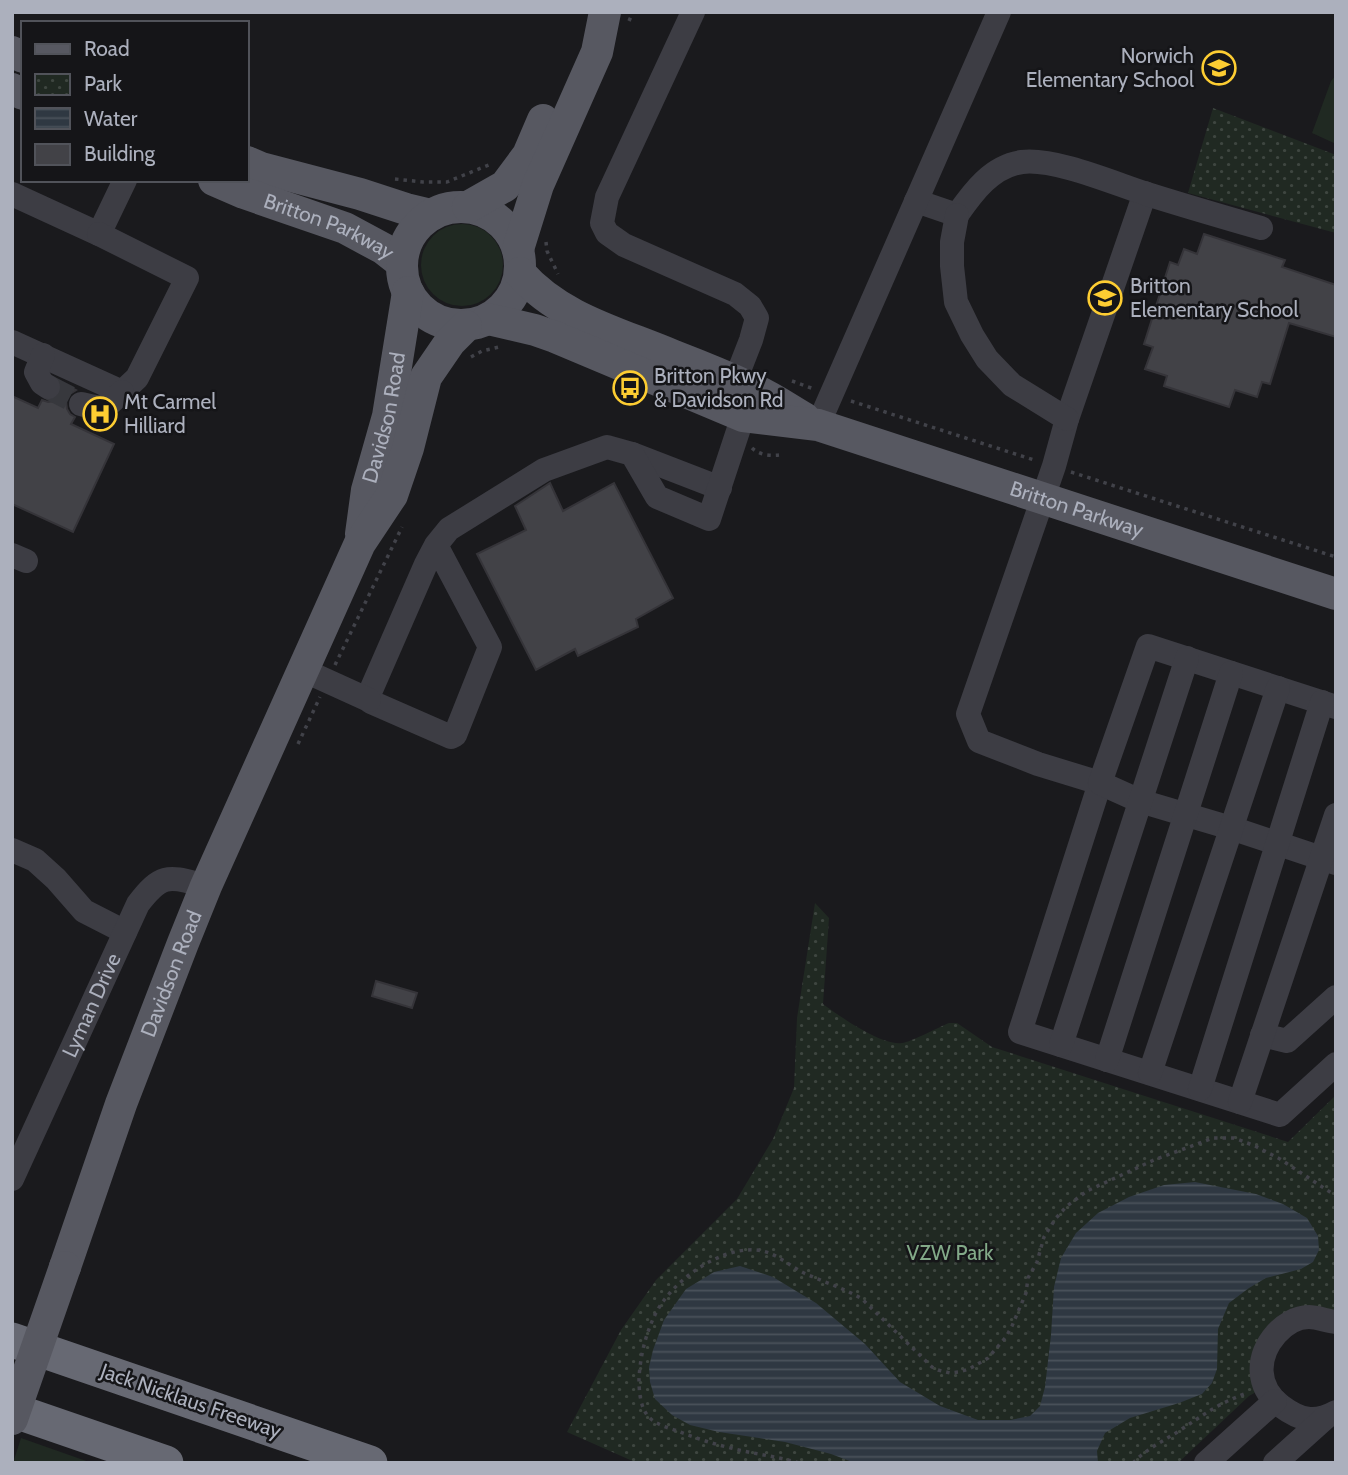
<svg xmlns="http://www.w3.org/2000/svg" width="1348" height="1475" font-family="Cabin,sans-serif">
	<defs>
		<pattern id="park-dots" width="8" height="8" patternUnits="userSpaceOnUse" patternTransform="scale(1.75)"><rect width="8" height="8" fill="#202922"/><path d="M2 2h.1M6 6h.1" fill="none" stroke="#3e4640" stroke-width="1.8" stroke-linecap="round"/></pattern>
		<pattern id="water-rules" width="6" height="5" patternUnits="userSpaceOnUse" patternTransform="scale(1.75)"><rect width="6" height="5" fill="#2f3842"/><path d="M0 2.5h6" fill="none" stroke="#4a525b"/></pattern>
	</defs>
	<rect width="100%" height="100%" fill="#1a1a1d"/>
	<path fill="#202922" d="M1336 75V144L1312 133 1331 81Z
		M421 265a41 41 0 1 1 82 0a41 41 0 1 1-82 0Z
		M21 1438 92 1463H13Z"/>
	<path fill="url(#park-dots)" d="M1213 108 1336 155V233L1188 193Z
		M815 903 829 918 823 1004C839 1016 882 1046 902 1043 911 1042 939 1027 949 1023H957L992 1047 1288 1142 1336 1095V1322L1282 1327 1265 1387 1249 1396 1178 1463H637L567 1432 621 1330 656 1280 737 1199 773 1139 794 1088 797 1018Z"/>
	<path fill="url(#water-rules)" d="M1195 1182 1256 1194 1283 1204 1307 1218 1318 1236 1319 1250 1313 1262 1301 1269 1266 1278 1249 1288 1229 1303 1218 1329 1217 1369 1212 1383 1202 1394 1179 1403 1130 1418 1105 1433 1097 1451 1098 1463H855L831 1454 785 1442 719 1432 690 1425 672 1415 655 1399 650 1382 649 1367 653 1350 664 1320 686 1289 714 1272 740 1266 773 1277 816 1303 865 1344 900 1382 940 1406 978 1420H1010L1030 1416 1040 1406 1045 1387 1051 1335 1054 1287 1061 1258 1076 1233 1098 1213 1129 1197 1164 1185Z"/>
	<path fill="#424247" stroke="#353439" stroke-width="2" d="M1204 234 1285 260 1282 267 1336 285V337L1289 323 1270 384 1262 382 1257 397 1235 390 1229 407 1164 386 1167 376 1145 369 1153 347 1144 344 1170 262 1178 265 1184 249 1197 254Z
		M62 383 76 390 70 394 66 401 67 409 70 414 75 417 71 424 114 444 73 532 12 504V396L38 408 42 400 48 402 54 401 60 396 63 389Z
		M550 483 563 511 614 483 673 598 636 619 638 627 578 656 575 649 536 670 477 554 526 530 515 506Z
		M376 981 417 993 412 1008 372 996Z"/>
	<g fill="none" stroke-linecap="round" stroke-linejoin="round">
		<path stroke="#37383d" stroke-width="24" stroke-dasharray="24 12" stroke-linecap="butt" d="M48 387 81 404"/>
		<path stroke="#414249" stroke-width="3.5" stroke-dasharray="3.5 5" stroke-linecap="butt" d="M629 21 633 12
			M395 179 423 182H447L491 164
			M546 242 547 251 558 274
			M471 357 482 351 499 347
			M792 381 814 389
			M851 401 1034 460
			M752 448C759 455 770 456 779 455
			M1071 472 1336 557
			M335 665 402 527
			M298 744 320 697
			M799 1463C776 1456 753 1454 731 1448 713 1444 696 1438 680 1432 670 1428 659 1426 651 1419 640 1410 639 1391 639 1379 640 1358 645 1336 654 1317 669 1283 718 1247 756 1250 774 1251 788 1265 804 1273 823 1282 844 1288 862 1299L932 1367 938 1370 950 1373 959 1372 969 1369 988 1358 1006 1337 1012 1326 1026 1293 1028 1278 1037 1262 1044 1237 1056 1218 1067 1206 1087 1191 1154 1160 1213 1138H1234L1255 1146 1280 1159 1336 1196
			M1133 1463C1145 1450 1163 1441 1179 1431 1203 1415 1219 1403 1247 1393"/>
		<g stroke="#3d3d44" stroke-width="24">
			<path d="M693 12 607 197 602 223 607 233 624 245 735 294 750 306 757 318 751 340 735 381"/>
			<path d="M1145 193 1067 419 1054 466 968 714 979 741 1038 764 1100 783 1020 1032 1280 1115 1336 1064"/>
			<path d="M12 194 99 234 125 180"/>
			<path d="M916 201 957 215C973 192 992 166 1022 162 1055 158 1113 183 1147 194 1185 206 1223 217 1261 228"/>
			<path d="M957 215 952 242V266L956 302 972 335 987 359 1012 385 1067 419"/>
			<path d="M12 342 122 392 137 378 187 278 99 234"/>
			<path d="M43 355 36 372 42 383 48 387"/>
			<path d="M81 404C105 410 104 409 122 392"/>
			<path d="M818 425 999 12"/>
			<path d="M632 454 720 488"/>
			<path d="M436 545 490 647 455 735 451 737 371 702 368 697 426 564 436 545 449 529 544 470 607 447 632 454 657 497 709 519 743 416"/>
			<path d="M12 555 26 561"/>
			<path d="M303 670 369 700"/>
			<path d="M1336 707 1148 646 1100 783 1140 801 1231 828 1336 863"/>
			<path d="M12 850 35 860 56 879 84 911 125 932"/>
			<path d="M1262 1035 1287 1041 1336 997"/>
			<path d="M1061 1045 1187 658"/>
			<path d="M1107 1060 1231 673"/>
			<path d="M1150 1073 1278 688"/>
			<path d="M1200 1089 1322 702"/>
			<path d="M1240 1102 1336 815"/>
			<path id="s1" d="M12 1179 138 904C163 871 170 877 206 886"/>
			<path d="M1336 1322C1327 1321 1317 1317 1309 1317 1296 1317 1284 1325 1276 1334 1256 1357 1256 1387 1281 1406 1300 1420 1314 1424 1336 1412"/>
			<path d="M1206 1463 1275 1401"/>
			<path d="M1275 1463 1325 1418"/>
		</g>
		<g stroke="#575861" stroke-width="32">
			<path d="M12 52 23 57"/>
			<path d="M12 89 23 94"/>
			<path d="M247 162 261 168 360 194 406 209 431 215"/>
			<path id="s2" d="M214 180 244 193 345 228 384 249 402 263"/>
			<circle cx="461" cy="266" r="59"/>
			<path d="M468 207 505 186 528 155 543 120"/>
			<path d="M518 249 538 185 597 52 605 12"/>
			<path d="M520 273C560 319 620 333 674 356 700 366 727 377 753 389 771 397 787 408 804 418"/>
			<path id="s3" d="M488 319 535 330 555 337 743 416 818 425 1336 594"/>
			<path id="s4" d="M361 534 367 490 388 416 408 292"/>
			<path id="s5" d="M65 1267 121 1104 183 943 206 886 360 543 392 495 408 448 426 377 450 342 466 326"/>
		</g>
		<path stroke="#676973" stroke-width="35" d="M12 1340 370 1463
			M12 1410 166 1463"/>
		<path stroke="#575861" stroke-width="32" d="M12 1419 65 1267"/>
	</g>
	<defs>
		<symbol id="school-ring" viewBox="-11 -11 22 22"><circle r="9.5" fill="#151518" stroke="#fdcd32" stroke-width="1.5"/><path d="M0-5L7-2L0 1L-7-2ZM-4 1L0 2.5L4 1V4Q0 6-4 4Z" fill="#fdcd32"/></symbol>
		<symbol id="bus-ring" viewBox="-11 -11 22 22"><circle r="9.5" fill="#151518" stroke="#fdcd32" stroke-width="1.5"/><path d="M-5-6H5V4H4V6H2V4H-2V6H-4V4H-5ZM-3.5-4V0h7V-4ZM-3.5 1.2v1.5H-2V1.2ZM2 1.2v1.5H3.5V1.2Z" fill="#fdcd32"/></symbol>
		<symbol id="hospital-ring" viewBox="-11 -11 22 22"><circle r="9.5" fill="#151518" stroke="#fdcd32" stroke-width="1.5"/><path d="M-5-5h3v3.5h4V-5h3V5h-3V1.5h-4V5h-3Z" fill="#fdcd32"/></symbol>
	</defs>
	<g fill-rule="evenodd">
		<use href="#school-ring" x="1200" y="49" width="38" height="38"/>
		<use href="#school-ring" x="1086" y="279" width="38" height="38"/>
		<use href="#bus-ring" x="611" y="369" width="38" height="38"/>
		<use href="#hospital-ring" x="81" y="395" width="38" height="38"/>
	</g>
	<g text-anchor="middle" stroke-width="5" stroke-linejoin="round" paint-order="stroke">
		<g font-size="21" fill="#acb0bd" stroke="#151518" text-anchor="start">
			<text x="1194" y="63" text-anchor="end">Norwich<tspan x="1194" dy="24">Elementary School</tspan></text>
			<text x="1130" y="293">Britton<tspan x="1130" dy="24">Elementary School</tspan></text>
			<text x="654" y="383">Britton Pkwy<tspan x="654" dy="24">&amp; Davidson Rd</tspan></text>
			<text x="124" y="409">Mt Carmel<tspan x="124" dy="24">Hilliard</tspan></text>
		</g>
		<g font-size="21" fill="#acb0bd" stroke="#151518">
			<text dy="7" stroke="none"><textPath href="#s2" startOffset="124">Britton Parkway</textPath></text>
			<text dy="7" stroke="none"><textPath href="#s4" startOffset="119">Davidson Road</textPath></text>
			<text dy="7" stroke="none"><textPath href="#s3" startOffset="621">Britton Parkway</textPath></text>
			<text dy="7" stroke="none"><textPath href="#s5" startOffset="312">Davidson Road</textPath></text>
			<text dy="7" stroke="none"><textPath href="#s1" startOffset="191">Lyman Drive</textPath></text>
			<text transform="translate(191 1401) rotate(19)" y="7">Jack Nicklaus Freeway</text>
		</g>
		<g font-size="21" fill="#82a988" stroke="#151518">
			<text x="950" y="1260">VZW Park</text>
		</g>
	</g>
	<rect width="1348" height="1475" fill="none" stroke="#acb0bd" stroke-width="28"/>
	<rect x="21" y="21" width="228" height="161" fill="#151518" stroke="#51535a" stroke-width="2"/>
	<rect x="35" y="44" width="35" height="10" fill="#575861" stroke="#51535a" stroke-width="2"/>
	<text x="84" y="56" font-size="21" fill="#acb0bd">Road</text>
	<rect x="35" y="74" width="35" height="21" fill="url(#park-dots)" stroke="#51535a" stroke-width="2"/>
	<text x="84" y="91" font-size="21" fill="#acb0bd">Park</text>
	<rect x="35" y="108" width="35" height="21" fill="url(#water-rules)" stroke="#51535a" stroke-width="2"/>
	<text x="84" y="126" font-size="21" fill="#acb0bd">Water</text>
	<rect x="35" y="144" width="35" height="21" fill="#424247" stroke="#51535a" stroke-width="2"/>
	<text x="84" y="161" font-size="21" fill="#acb0bd">Building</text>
</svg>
